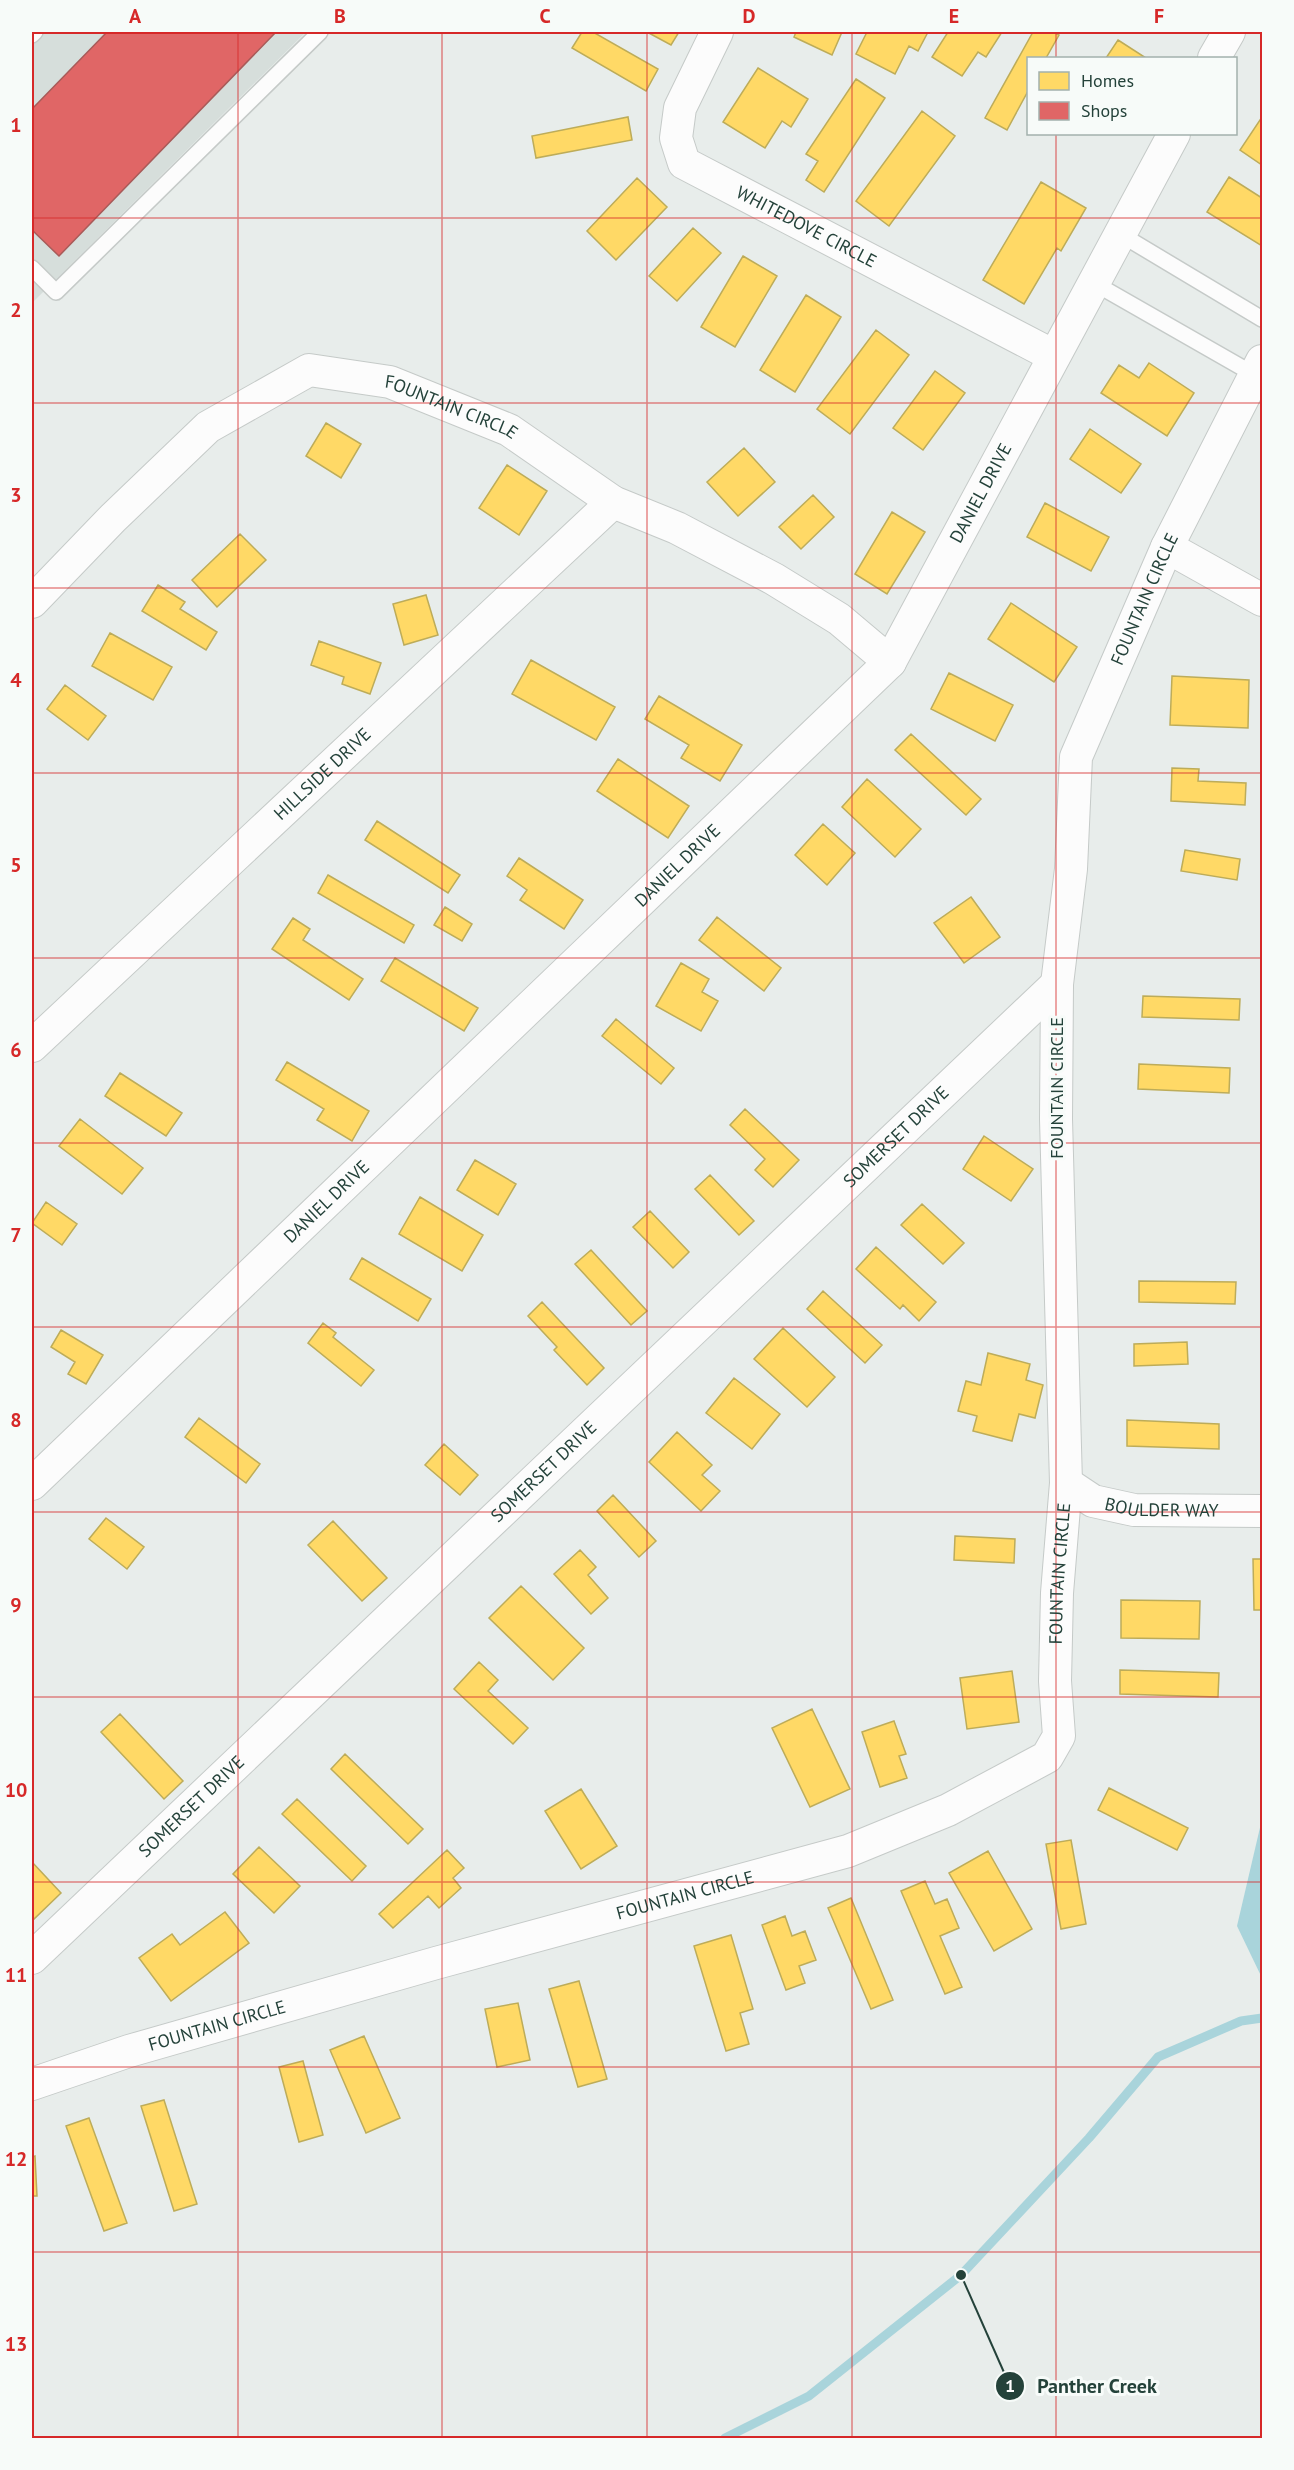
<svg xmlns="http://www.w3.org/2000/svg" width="1294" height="2470" font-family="'PT Sans',sans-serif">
	<rect width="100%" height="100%" fill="#e8edeb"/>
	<path fill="#d6dedb" d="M32 32H306L32 303Z"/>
	<path fill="#a9d4db" d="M1262 1819V1978L1237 1926Z"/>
	<path fill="#ffd966" stroke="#bdac59" stroke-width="1.5" d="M582 32H593L658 69 646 91 572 48Z
		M647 32H679L671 45Z
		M796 32H842L832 55 794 37Z
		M867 32H928L918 51 909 46 895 74 856 54Z
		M948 32H1002L986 57 978 52 962 76 932 57Z
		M1033 32H1053L1059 35 1046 58H1028V91L1007 130 985 118Z
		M1118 40 1146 58H1106Z
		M758 68 808 99 791 127 782 121 765 148 723 122Z
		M856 79 885 98 824 192 806 180 818 161 806 154Z
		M922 111 955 136 889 226 856 201Z
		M628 117 632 140 536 158 532 136Z
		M1262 117V165L1240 150Z
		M1229 177 1262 198V246L1207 212Z
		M637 178 667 207 616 260 587 231Z
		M1041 182 1086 208 1061 251 1057 248 1024 304 983 280Z
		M693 228 721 253 677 301 649 276Z
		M743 256 777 276 735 347 701 327Z
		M806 295 841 317 795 392 760 370Z
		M876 330 909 355 850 434 817 409Z
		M1149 363 1194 393 1167 436 1101 393 1119 365 1139 378Z
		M935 371 965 393 923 450 893 428Z
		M326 423 361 444 341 478 306 456Z
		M1090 429 1141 464 1121 493 1070 459Z
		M744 448 775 482 738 516 707 482Z
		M507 465 547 491 519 535 479 508Z
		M813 495 834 517 801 549 779 527Z
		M1045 503 1109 537 1091 571 1027 537Z
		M892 512 925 532 887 594 855 574Z
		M240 534 266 560 217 607 192 580Z
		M158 585 185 602 180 609 217 632 206 650 142 611Z
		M426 595 438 635 404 645 393 604Z
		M1011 603 1077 647 1054 682 988 639Z
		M110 633 172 667 153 700 92 666Z
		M319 641 381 663 370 694 342 684 344 677 311 665Z
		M531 660 615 707 596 740 512 694Z
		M949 673 1013 705 995 741 931 709Z
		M1172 676 1249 680 1248 728 1170 725Z
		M65 685 106 716 88 740 47 709Z
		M659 696 742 745 720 781 681 758 689 745 645 719Z
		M911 734 981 799 966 815 895 750Z
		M618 759 689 806 668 838 597 791Z
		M1172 768 1199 769 1198 781 1246 783 1245 805 1171 801Z
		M867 779 921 829 895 857 842 807Z
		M377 821 460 875 448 893 365 840Z
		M823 824 855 853 827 885 795 855Z
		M1185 850 1240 859 1237 880 1181 871Z
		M519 858 583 900 564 929 520 900 527 890 507 876Z
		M328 875 414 925 404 943 318 893Z
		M971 897 1000 937 964 963 934 923Z
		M445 907 472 924 462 941 434 925Z
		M717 917 781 968 764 991 699 940Z
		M293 918 310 929 303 940 363 979 349 1000 272 949Z
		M395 958 478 1008 464 1031 381 981Z
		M681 963 709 979 702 992 718 1001 701 1031 656 1006Z
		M1143 996 1240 999 1239 1020 1142 1017Z
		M616 1019 674 1068 661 1084 602 1036Z
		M287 1062 369 1111 352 1141 317 1120 324 1109 276 1080Z
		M1139 1064 1230 1068 1229 1093 1138 1089Z
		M120 1073 182 1113 166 1136 105 1096Z
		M745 1109 799 1160 773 1187 755 1170 765 1159 730 1125Z
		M80 1119 143 1168 122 1194 59 1146Z
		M984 1136 1033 1169 1011 1201 963 1169Z
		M475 1160 516 1184 498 1215 457 1190Z
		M710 1175 754 1221 739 1235 695 1189Z
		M420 1197 483 1235 462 1271 399 1234Z
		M46 1202 77 1224 62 1245 32 1223Z
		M922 1204 964 1243 943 1264 901 1225Z
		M650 1211 689 1252 673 1268 633 1227Z
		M876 1247 936 1302 919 1321 903 1305 900 1309 856 1269Z
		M591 1250 647 1311 631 1325 575 1264Z
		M362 1258 431 1299 418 1321 350 1279Z
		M1139 1281 1236 1282 1235 1304 1139 1302Z
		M823 1291 882 1345 865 1363 807 1309Z
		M542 1302 604 1368 587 1385 554 1350 557 1347 528 1316Z
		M323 1323 336 1333 333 1337 374 1370 361 1386 308 1343Z
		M783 1328 835 1377 807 1407 754 1359Z
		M61 1330 103 1355 86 1384 68 1374 75 1362 51 1347Z
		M1187 1342 1188 1364 1134 1366V1344Z
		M988 1353 1030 1364 1026 1380 1043 1385 1035 1418 1019 1414 1012 1441 973 1431 977 1416 958 1411 966 1381 981 1385Z
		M734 1378 780 1414 752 1449 706 1413Z
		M199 1418 260 1464 246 1483 185 1437Z
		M1127 1420 1219 1424V1449L1127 1446Z
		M677 1432 712 1465 702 1475 720 1491 701 1511 649 1462Z
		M444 1444 478 1475 460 1495 425 1465Z
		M613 1495 656 1541 639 1557 597 1511Z
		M106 1518 144 1547 127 1569 89 1539Z
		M333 1521 387 1578 362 1601 308 1545Z
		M955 1536 1015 1539 1014 1563 954 1560Z
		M580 1550 596 1567 588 1575 608 1598 591 1614 554 1574Z
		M1253 1559H1262V1610H1254Z
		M521 1586 584 1648 553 1680 489 1618Z
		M1121 1600 1200 1601 1199 1639 1121 1638Z
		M479 1662 498 1680 488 1691 528 1728 513 1744 454 1689Z
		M1120 1670 1219 1673 1218 1697 1120 1694Z
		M1012 1671 1019 1722 967 1729 960 1678Z
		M812 1709 850 1789 810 1807 772 1728Z
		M120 1714 183 1781 164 1799 101 1732Z
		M894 1721 906 1754 899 1756 907 1778 880 1787 862 1732Z
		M345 1754 423 1829 408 1844 331 1769Z
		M1109 1788 1188 1828 1177 1850 1098 1810Z
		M581 1789 617 1846 581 1869 545 1811Z
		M297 1799 366 1866 352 1881 282 1814Z
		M1071 1840 1086 1924 1061 1929 1046 1844Z
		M259 1847 300 1886 274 1913 233 1874Z
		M447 1850 464 1868 453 1878 461 1888 439 1908 428 1896 393 1928 379 1914Z
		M988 1851 1032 1929 994 1951 949 1873Z
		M32 1862 61 1893 34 1919 32 1916Z
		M925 1881 935 1904 947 1899 959 1928 940 1936 962 1987 945 1994 901 1891Z
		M851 1898 893 2000 871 2009 828 1908Z
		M225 1912 249 1943 171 2001 139 1958 172 1934 180 1945Z
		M785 1916 792 1936 805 1931 816 1960 799 1966 805 1983 786 1990 762 1925Z
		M731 1935 753 2009 740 2013 749 2044 726 2051 694 1946Z
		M579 1981 607 2079 578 2087 549 1989Z
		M518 2003 530 2060 497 2067 485 2009Z
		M364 2036 400 2118 366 2133 330 2050Z
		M303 2061 323 2135 299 2142 279 2067Z
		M164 2100 197 2204 174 2211 141 2106Z
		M89 2118 127 2223 104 2231 66 2126Z
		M35 2156 37 2196H32V2157Z"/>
	<path fill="#e06666" stroke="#a85b59" stroke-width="1.5" d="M107 32H276L59 256 32 230V109Z"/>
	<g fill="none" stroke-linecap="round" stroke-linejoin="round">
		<path stroke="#a9d4db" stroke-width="9" d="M725 2438 809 2396 961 2275 1089 2138 1158 2057 1241 2021 1262 2018"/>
		<defs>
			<path id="lane" d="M32 35 35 32
				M1120 234 1262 319
				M32 268 56 292 320 32
				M1094 283 1255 375"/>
			<g id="street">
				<path id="s1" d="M717 32 680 108 676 138 684 163 1054 356"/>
				<path d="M1214 58 1229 32"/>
				<path d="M1167 547 1262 600"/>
				<path id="s2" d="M32 602 113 518 208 427 309 370 390 382 509 430 613 502 677 528 774 579 839 619 890 662"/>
				<path id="s3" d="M32 1046 613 502"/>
				<path id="s4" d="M1066 1483 1093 1501 1134 1510 1262 1511"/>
				<path id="s5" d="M32 1484 890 662 1174 134"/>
				<path id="s6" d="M32 1958 1057 984"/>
				<path id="s7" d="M32 2084 129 2051 436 1963 848 1851 948 1810 1047 1757 1059 1736 1055 1681 1057 1593 1066 1483 1056 1119 1057 984 1071 869 1076 757 1167 547 1262 361"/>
			</g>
		</defs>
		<use href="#lane" stroke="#c5cac8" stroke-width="18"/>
		<use href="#street" stroke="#c5cac8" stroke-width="34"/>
		<use href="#lane" stroke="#fcfcfc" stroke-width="15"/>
		<use href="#street" stroke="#fcfcfc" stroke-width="32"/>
	</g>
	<path fill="none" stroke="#d62828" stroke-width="1.5" stroke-opacity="0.55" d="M238 32V2438M442 32V2438M647 32V2438M852 32V2438M1056 32V58M1056 134V2438M32 218H1262M32 403H1262M32 588H1262M32 773H1262M32 958H1262M32 1143H1262M32 1327H1262M32 1512H1262M32 1697H1262M32 1882H1262M32 2067H1262M32 2252H1262"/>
	<g text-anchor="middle" stroke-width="6" stroke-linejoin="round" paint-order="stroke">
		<g font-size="18" fill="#24423a" stroke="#f7fbf9">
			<text dy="6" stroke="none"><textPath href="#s1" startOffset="279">WHITEDOVE CIRCLE</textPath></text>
			<text dy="6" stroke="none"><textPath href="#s2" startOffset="512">FOUNTAIN CIRCLE</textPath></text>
			<text dy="6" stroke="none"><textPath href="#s5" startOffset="1380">DANIEL DRIVE</textPath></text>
			<text dy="6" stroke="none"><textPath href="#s7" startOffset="2246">FOUNTAIN CIRCLE</textPath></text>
			<text dy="6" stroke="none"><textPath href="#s3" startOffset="398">HILLSIDE DRIVE</textPath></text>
			<text dy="6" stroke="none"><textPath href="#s5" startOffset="894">DANIEL DRIVE</textPath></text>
			<text transform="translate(1057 1088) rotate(-90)" y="6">FOUNTAIN CIRCLE</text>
			<text dy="6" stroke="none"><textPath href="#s6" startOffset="1192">SOMERSET DRIVE</textPath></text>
			<text dy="6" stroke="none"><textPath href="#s5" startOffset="408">DANIEL DRIVE</textPath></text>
			<text dy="6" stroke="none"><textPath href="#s6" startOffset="706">SOMERSET DRIVE</textPath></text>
			<text dy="6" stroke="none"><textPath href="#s4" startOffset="102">BOULDER WAY</textPath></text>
			<text dy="6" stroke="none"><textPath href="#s7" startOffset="1256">FOUNTAIN CIRCLE</textPath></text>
			<text dy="6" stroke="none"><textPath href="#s6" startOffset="220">SOMERSET DRIVE</textPath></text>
			<text dy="6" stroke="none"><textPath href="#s7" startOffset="680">FOUNTAIN CIRCLE</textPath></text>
			<text dy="6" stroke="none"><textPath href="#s7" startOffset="194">FOUNTAIN CIRCLE</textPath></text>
		</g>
	</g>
	<path fill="none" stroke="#24423a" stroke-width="2" d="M961 2275L1010 2386"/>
	<g fill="#24423a" stroke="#f7fbf9" stroke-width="2">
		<circle cx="961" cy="2275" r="6"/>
		<circle cx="1010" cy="2386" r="15"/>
	</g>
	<g font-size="18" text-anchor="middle" font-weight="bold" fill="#fff">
		<text x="1010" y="2392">1</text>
	</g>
	<g font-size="20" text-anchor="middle" font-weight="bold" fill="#24423a" stroke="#f7fbf9" stroke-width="6" stroke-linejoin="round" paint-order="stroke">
		<text x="1097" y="2393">Panther Creek</text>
	</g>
	<rect width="1294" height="2470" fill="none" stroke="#f7fbf9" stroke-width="66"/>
	<rect x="1027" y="57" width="210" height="78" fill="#f7fbf9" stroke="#a3b1ad" stroke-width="1.5"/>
	<rect x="1039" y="72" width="30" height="18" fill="#ffd966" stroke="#a3b1ad" stroke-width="1.5"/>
	<text x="1081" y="87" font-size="18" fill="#24423a">Homes</text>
	<rect x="1039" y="102" width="30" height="18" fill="#e06666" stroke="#a3b1ad" stroke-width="1.5"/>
	<text x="1081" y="117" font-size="18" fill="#24423a">Shops</text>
	<rect x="33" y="33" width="1228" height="2404" fill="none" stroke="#d62828" stroke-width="2"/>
	<g font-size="20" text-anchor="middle" font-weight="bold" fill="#d62828">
		<text x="135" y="23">A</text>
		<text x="340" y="23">B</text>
		<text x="545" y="23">C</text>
		<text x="749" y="23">D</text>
		<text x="954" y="23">E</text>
		<text x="1159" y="23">F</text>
		<text x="16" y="132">1</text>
		<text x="16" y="317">2</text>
		<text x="16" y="502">3</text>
		<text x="16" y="687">4</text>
		<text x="16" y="872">5</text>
		<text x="16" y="1057">6</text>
		<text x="16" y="1242">7</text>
		<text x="16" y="1427">8</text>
		<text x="16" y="1612">9</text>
		<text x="16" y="1797">10</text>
		<text x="16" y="1982">11</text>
		<text x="16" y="2166">12</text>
		<text x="16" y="2351">13</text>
	</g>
</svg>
